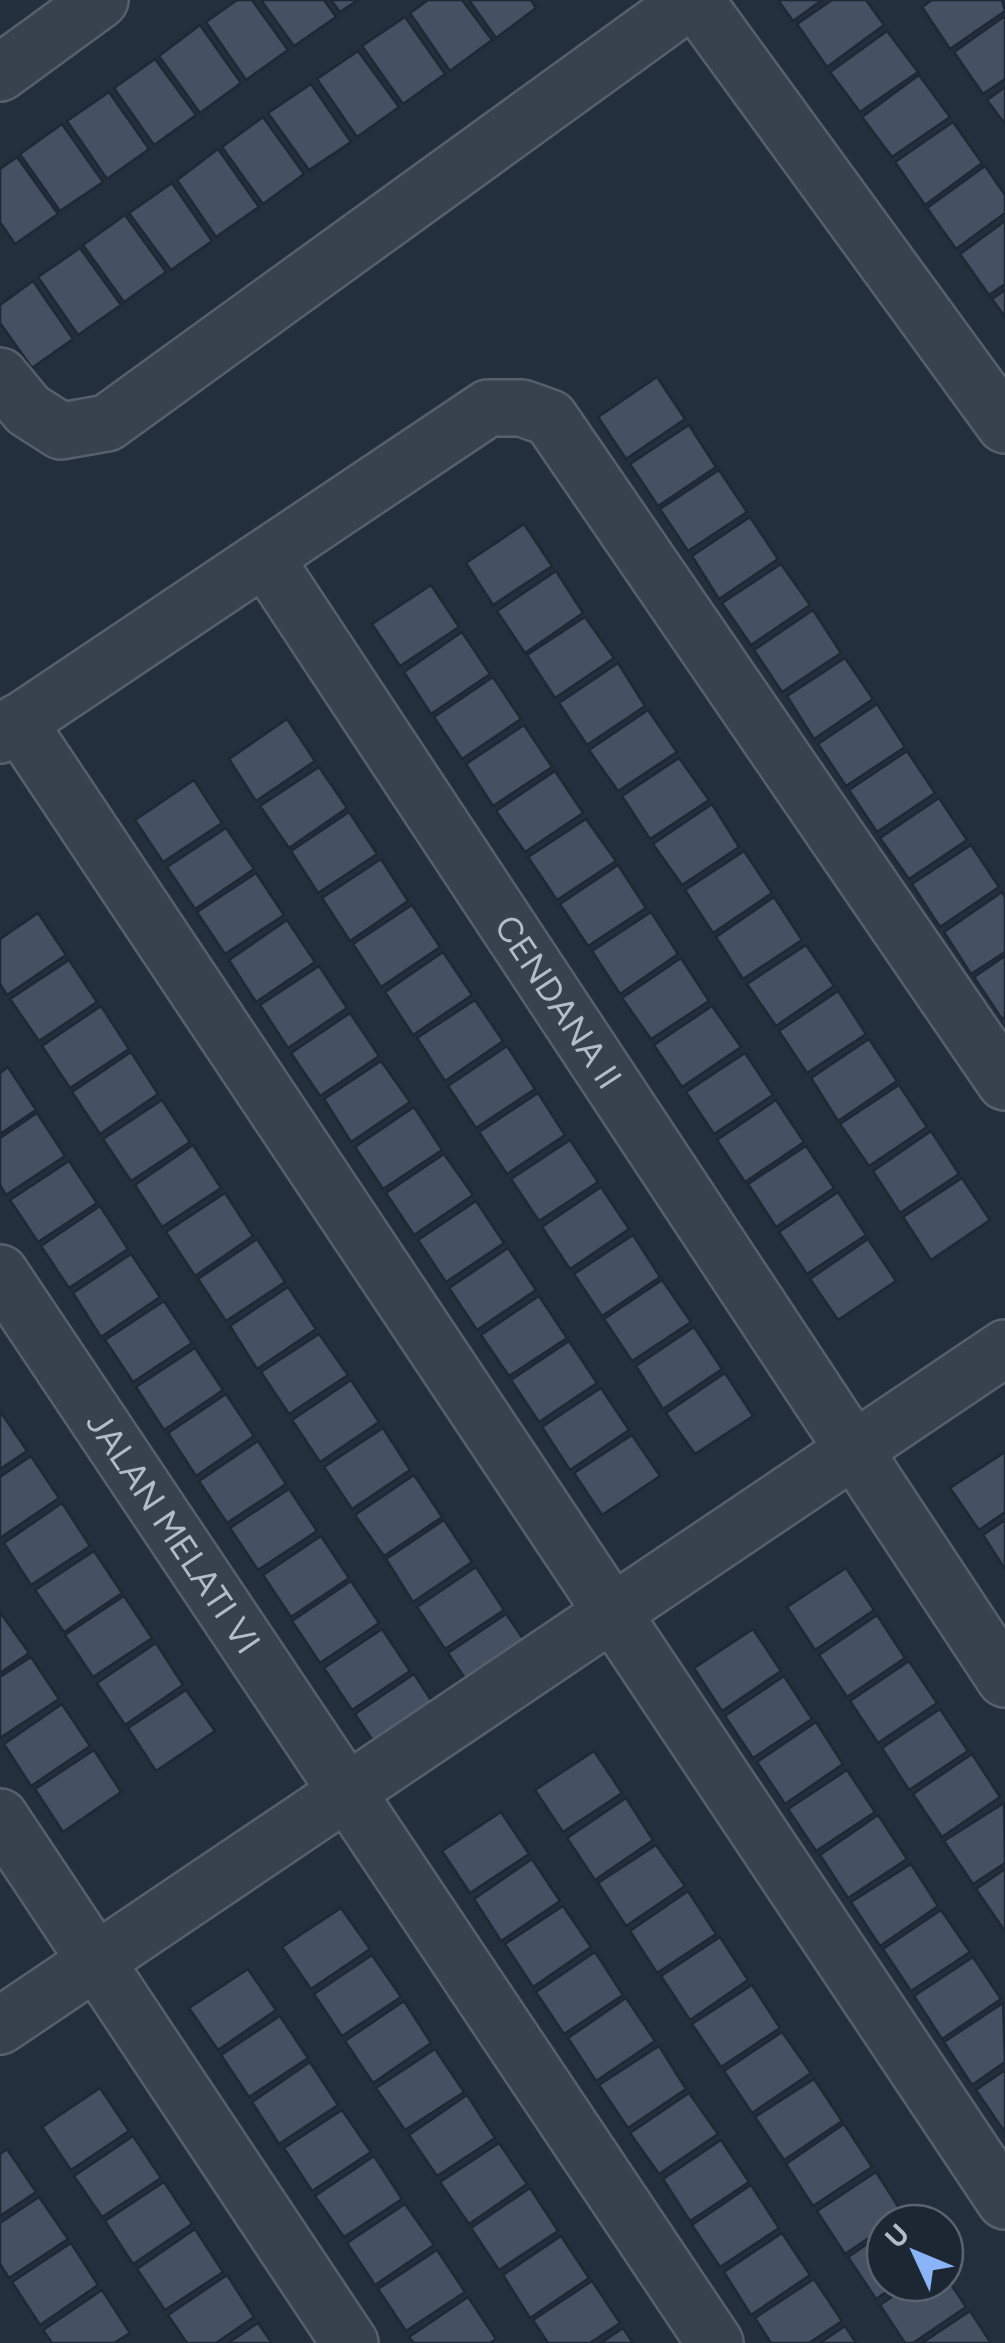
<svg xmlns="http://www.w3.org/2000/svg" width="1005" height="2343" font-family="Figtree,sans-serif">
  <rect width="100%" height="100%" fill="#242f3e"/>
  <g fill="#455162" stroke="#1f2835" stroke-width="2.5">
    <path d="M237,0h15l36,50 -42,30 -40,-58z"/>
    <path d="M261,0h63l12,17 -42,29z"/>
    <path d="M331,0h27l-18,12z"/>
    <path d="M428,0h34l30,40 -42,31 -40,-58z"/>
    <path d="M469,0h62l5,8 -40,30z"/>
    <path d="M778,0h44l-29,21z"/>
    <path d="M832,0h34l18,25 -57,42 -30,-43z"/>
    <path d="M932,0h70l3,11 -55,38 -28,-42z"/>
    <path d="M1005,16v63l-22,15 -29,-42z"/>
    <path d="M405,17l40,57 -42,30 -41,-58z"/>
    <path d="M200,25l41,58 -41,30 -41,-57z"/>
    <path d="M887,31l31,41 -58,40 -30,-40z"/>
    <path d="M358,51l41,56 -42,30 -40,-58z"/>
    <path d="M155,59l41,56 -42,30 -40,-57z"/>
    <path d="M919,75l31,42 -58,40 -30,-40z"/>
    <path d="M311,84l40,58 -42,28 -41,-57z"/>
    <path d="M1005,87v37l-18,-24z"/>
    <path d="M109,92l40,57 -42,30 -40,-58z"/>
    <path d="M263,117l41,57 -41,30 -41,-57z"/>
    <path d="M953,122l29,41 -57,42 -30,-43z"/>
    <path d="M62,124l41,58 -43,29 -40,-57z"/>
    <path d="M218,149l41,58 -43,30 -39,-57z"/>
    <path d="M17,157l41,57 -43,30 -15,-22v-53z"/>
    <path d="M985,166l20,29v18l-49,36 -29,-41z"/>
    <path d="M172,183l40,58 -41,29 -42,-57z"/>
    <path d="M125,215l41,57 -42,30 -41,-57z"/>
    <path d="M1005,221v63l-16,11 -29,-41z"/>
    <path d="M80,248l41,57 -43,30 -40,-58z"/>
    <path d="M33,281l40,58 -41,29 -32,-45v-18z"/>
    <path d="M1005,290v27l-13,-18z"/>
    <path d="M657,377l28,42 -59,40 -28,-42z"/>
    <path d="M689,425l27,42 -58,39 -28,-42z"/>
    <path d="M719,470l28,42 -59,39 -28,-42z"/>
    <path d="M750,517l28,42 -59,40 -27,-43z"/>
    <path d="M524,524l28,42 -59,39 -27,-42z"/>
    <path d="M781,564l29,41 -59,40 -29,-42z"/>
    <path d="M556,571l27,42 -58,40 -28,-42z"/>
    <path d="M431,585l28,42 -59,39 -28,-42z"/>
    <path d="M813,610l28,43 -59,39 -28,-42z"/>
    <path d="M585,617l29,41 -59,40 -28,-43z"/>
    <path d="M462,632l28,42 -59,40 -27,-42z"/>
    <path d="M845,658l28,41 -59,40 -27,-43z"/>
    <path d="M618,663l27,43 -58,39 -28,-42z"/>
    <path d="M493,677l28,42 -59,40 -28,-42z"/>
    <path d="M877,704l28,43 -59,39 -28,-42z"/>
    <path d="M648,710l29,42 -59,39 -29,-41z"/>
    <path d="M287,719l28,42 -59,40 -27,-42z"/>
    <path d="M524,725l28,42 -59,39 -27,-42z"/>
    <path d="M907,751l28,42 -58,39 -28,-42z"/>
    <path d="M679,758l30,42 -59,39 -28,-43z"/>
    <path d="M319,767l28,41 -58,40 -29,-42z"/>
    <path d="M555,771l28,42 -58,39 -29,-41z"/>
    <path d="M194,780l28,43 -59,39 -28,-42z"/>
    <path d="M939,798l28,42 -58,39 -29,-41z"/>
    <path d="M712,804l27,43 -57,38 -29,-41z"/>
    <path d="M349,812l28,42 -59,39 -27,-42z"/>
    <path d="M586,819l30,42 -59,39 -29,-43z"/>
    <path d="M226,828l28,41 -59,40 -28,-42z"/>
    <path d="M971,845l28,42 -59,40 -28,-43z"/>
    <path d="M744,851l28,42 -59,40 -28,-43z"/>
    <path d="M381,859l27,42 -58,40 -28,-43z"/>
    <path d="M618,865l28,43 -58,38 -28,-42z"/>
    <path d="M256,873l28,42 -59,39 -28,-42z"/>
    <path d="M1002,892l3,5v55l-34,22 -27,-42z"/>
    <path d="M774,897l28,43 -59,39 -27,-42z"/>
    <path d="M412,905l28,42 -59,40 -28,-43z"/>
    <path d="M651,912l27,42 -58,40 -28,-43z"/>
    <path d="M38,913l28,42 -59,40 -7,-11v-45z"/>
    <path d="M287,920l28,42 -59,40 -27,-42z"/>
    <path d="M806,945l28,41 -58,40 -29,-42z"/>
    <path d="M443,952l29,43 -59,40 -28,-43z"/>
    <path d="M1005,956v61l-3,2 -28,-42z"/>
    <path d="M681,958l28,43 -58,38 -29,-41z"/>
    <path d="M69,960l28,42 -58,39 -29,-42z"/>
    <path d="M319,966l28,42 -59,40 -28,-43z"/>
    <path d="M838,991l28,43 -59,39 -28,-42z"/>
    <path d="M475,1000l28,41 -58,40 -28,-43z"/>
    <path d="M101,1006l28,43 -59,39 -28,-42z"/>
    <path d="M712,1006l29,41 -59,40 -28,-42z"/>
    <path d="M350,1013l29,43 -59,40 -29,-43z"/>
    <path d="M869,1039l28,42 -59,40 -27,-43z"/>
    <path d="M507,1046l28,43 -59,39 -28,-42z"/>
    <path d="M131,1052l27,42 -58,40 -28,-42z"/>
    <path d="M745,1053l28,42 -59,39 -28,-42z"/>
    <path d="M381,1061l29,41 -59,40 -27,-43z"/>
    <path d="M8,1067l28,43 -36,24v-61z"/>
    <path d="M899,1085l28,42 -58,39 -29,-42z"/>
    <path d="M538,1093l27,42 -58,39 -28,-42z"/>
    <path d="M162,1100l28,42 -59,39 -28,-42z"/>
    <path d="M776,1100l28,42 -59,40 -28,-42z"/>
    <path d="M414,1107l28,43 -59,39 -28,-42z"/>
    <path d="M37,1113l28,43 -59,39 -6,-10v-47z"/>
    <path d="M931,1131l28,43 -59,39 -27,-42z"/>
    <path d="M570,1140l28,42 -59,39 -28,-42z"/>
    <path d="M193,1145l28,43 -59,39 -27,-42z"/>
    <path d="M806,1146l28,42 -58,39 -28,-43z"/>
    <path d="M444,1154l29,41 -59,40 -28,-42z"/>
    <path d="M69,1161l28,42 -59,39 -28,-42z"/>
    <path d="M962,1178l28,42 -59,40 -28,-43z"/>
    <path d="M601,1187l28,42 -59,40 -28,-42z"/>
    <path d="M838,1192l28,43 -59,39 -28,-42z"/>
    <path d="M225,1193l28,43 -58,40 -29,-44z"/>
    <path d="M476,1201l28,42 -58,39 -28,-42z"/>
    <path d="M100,1206l28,43 -59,39 -28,-42z"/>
    <path d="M633,1235l27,42 -58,39 -28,-42z"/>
    <path d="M257,1239l28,43 -59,39 -28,-42z"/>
    <path d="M868,1239l28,42 -58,39 -28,-41z"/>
    <path d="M508,1248l28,42 -59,40 -28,-42z"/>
    <path d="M131,1254l29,43 -59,40 -28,-44z"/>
    <path d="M662,1280l29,42 -59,39 -28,-42z"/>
    <path d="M288,1287l28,42 -59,40 -27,-43z"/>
    <path d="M539,1296l28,42 -58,38 -28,-41z"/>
    <path d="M164,1301l28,42 -59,39 -28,-42z"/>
    <path d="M694,1327l28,42 -59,40 -27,-43z"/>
    <path d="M319,1334l29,41 -59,39 -28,-42z"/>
    <path d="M569,1341l28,42 -58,39 -28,-42z"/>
    <path d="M195,1348l28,42 -59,40 -28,-43z"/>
    <path d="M725,1373l28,43 -58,38 -29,-41z"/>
    <path d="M351,1380l28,42 -59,40 -28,-42z"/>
    <path d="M601,1388l28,42 -59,40 -28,-43z"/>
    <path d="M226,1394l28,42 -58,40 -28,-43z"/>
    <path d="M0,1411l27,40 -27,18z"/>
    <path d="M383,1428l27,42 -58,39 -28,-42z"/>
    <path d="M632,1435l28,41 -58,39 -28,-42z"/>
    <path d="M258,1441l28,43 -59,39 -28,-42z"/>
    <path d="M1005,1452v60l-26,18 -29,-42z"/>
    <path d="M31,1456l28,42 -59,40v-61z"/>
    <path d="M414,1475l28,42 -58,39 -29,-41z"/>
    <path d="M289,1489l28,42 -59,39 -28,-42z"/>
    <path d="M62,1503l28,43 -59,39 -27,-42z"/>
    <path d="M444,1520l28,42 -59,40 -27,-43z"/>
    <path d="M1005,1520v49l-22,-34z"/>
    <path d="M321,1536l28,42 -58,39 -28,-42z"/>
    <path d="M94,1551l28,42 -58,39 -29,-42z"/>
    <path d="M476,1567l28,43 -59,39 -28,-42z"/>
    <path d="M846,1568l28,42 -59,40 -28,-43z"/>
    <path d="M351,1581l28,42 -59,40 -28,-42z"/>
    <path d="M124,1596l28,42 -59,39 -28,-42z"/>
    <path d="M0,1612l29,41 -29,20z"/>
    <path d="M506,1614l29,42 -59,39 -28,-42z"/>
    <path d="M877,1615l28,43 -58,39 -28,-42z"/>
    <path d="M382,1629l28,42 -58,39 -28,-42z"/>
    <path d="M753,1629l28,42 -59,40 -28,-43z"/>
    <path d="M156,1643l27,42 -58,40 -28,-42z"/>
    <path d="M31,1657l28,42 -59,39v-61z"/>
    <path d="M909,1661l28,42 -59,40 -28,-42z"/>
    <path d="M414,1674l28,43 -59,39 -28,-42z"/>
    <path d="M784,1676l28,43 -59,39 -28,-42z"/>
    <path d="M186,1690l29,41 -59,40 -28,-43z"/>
    <path d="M62,1704l28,42 -59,40 -27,-42z"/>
    <path d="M940,1709l28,42 -59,39 -27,-42z"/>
    <path d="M816,1722l27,42 -58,40 -28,-42z"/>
    <path d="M94,1750l27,42 -58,40 -28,-43z"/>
    <path d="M594,1751l28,42 -59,39 -28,-42z"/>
    <path d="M972,1754l28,43 -58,40 -29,-43z"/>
    <path d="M847,1770l28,42 -59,39 -28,-42z"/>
    <path d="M626,1798l27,42 -58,40 -28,-42z"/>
    <path d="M1004,1803l1,60 -32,21 -29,-43z"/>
    <path d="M501,1812l28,42 -59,39 -28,-42z"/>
    <path d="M878,1815l29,44 -59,39 -28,-43z"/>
    <path d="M656,1845l29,41 -59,40 -28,-43z"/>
    <path d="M532,1859l28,42 -59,40 -27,-42z"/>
    <path d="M911,1864l27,42 -58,40 -29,-44z"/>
    <path d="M1005,1869v61h-1l-28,-41z"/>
    <path d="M688,1891l28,43 -59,39 -27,-42z"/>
    <path d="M563,1906l28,41 -58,40 -28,-43z"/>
    <path d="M341,1908l29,41 -59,40 -29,-42z"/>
    <path d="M941,1910l29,42 -59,39 -28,-42z"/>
    <path d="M720,1937l28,43 -58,40 -29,-44z"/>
    <path d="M595,1952l28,43 -59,39 -28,-42z"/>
    <path d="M372,1955l29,42 -59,39 -28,-42z"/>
    <path d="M973,1957l28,42 -59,40 -28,-43z"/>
    <path d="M248,1969l28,41 -58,40 -29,-42z"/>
    <path d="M752,1985l28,43 -59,39 -29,-43z"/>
    <path d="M626,1998l29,43 -59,40 -28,-43z"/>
    <path d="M404,2001l27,42 -58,40 -28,-42z"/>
    <path d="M1003,2003l2,59 -33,23 -28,-43z"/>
    <path d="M280,2016l28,42 -59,39 -28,-42z"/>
    <path d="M782,2032l29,41 -59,40 -28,-42z"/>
    <path d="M659,2046l27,43 -58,39 -29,-43z"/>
    <path d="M435,2049l29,43 -59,38 -29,-42z"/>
    <path d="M310,2062l28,43 -59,39 -27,-42z"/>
    <path d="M1005,2070v61h-1l-28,-41z"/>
    <path d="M814,2079l28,42 -58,39 -29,-43z"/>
    <path d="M100,2088l29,43 -58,39 -29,-43z"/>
    <path d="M689,2093l29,41 -59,40 -29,-41z"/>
    <path d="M467,2095l28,43 -58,38 -28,-41z"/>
    <path d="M342,2110l29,42 -59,39 -28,-43z"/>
    <path d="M844,2124l28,43 -59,39 -27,-42z"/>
    <path d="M133,2136l28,42 -59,39 -28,-41z"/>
    <path d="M721,2140l28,42 -59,39 -27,-42z"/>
    <path d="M499,2143l28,41 -58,40 -29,-42z"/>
    <path d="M7,2149l29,43 -36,24v-62z"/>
    <path d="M374,2156l28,43 -58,38 -29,-41z"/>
    <path d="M876,2172l27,42 -18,9v4l-40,27 -28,-43z"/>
    <path d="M164,2182l28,42 -59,40 -28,-43z"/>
    <path d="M751,2185l28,43 -59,39 -28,-42z"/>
    <path d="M530,2188l28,43 -59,39 -28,-42z"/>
    <path d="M39,2197l29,42 -59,39 -9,-14v-41z"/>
    <path d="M405,2204l29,41 -59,40 -28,-42z"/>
    <path d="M195,2229l28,43 -58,38 -28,-41z"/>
    <path d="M885,2232v51h15l-24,16 -28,-42z"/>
    <path d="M782,2233l28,42 -59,40 -27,-43z"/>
    <path d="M561,2236l28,42 -59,40 -27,-43z"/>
    <path d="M71,2243l27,42 -58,40 -28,-43z"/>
    <path d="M437,2250l28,42 -59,39 -28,-42z"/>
    <path d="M227,2275l27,42 -38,26h-29l-19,-28z"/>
    <path d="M945,2275l21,32 -53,36h-8l-25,-38 32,-22h33z"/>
    <path d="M814,2279l28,42 -33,22h-38l-16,-25z"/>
    <path d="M592,2281l28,42 -30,20h-42l-15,-23z"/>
    <path d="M102,2290l28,43 -16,10h-62l-9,-13z"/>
    <path d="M468,2297l28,42 -6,4h-76l-5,-6z"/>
    <path d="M970,2311l21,32h-69z"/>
    <path d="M258,2323l14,20h-44z"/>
    <path d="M845,2326l11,17h-36z"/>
    <path d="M623,2328l10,15h-32z"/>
  </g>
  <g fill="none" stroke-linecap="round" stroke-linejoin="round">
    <defs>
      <g id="street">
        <path d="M695,0l310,425"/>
        <path d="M0,73l100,-73"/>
        <path d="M0,376l28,34 33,21 46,-8 584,-423"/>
        <path id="s1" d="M265,558l740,1121"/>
        <path d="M18,722l987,1479"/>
        <path d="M0,735l488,-327h34l28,10 455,664"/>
        <path id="s2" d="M0,1273l715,1070"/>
        <path d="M0,1817l350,526"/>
        <path d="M0,2026l1005,-678"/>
      </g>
    </defs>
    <use href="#street" stroke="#565f6c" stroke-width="60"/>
    <use href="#street" stroke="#38414e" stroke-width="55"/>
  </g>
  <g text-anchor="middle" stroke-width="9" stroke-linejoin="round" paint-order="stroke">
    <g font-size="35" fill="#b4bcc9" stroke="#1d2633">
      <text dy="12" stroke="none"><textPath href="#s1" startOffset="532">CENDANA II</textPath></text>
      <text dy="12" stroke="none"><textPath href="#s2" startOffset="312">JALAN MELATI VI</textPath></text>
    </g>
  </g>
  <g transform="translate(915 2253) rotate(314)"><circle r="48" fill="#1d2633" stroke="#59626f" stroke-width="2.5"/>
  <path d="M0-8L18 38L0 25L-18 38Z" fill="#8ab4f8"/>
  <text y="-15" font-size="28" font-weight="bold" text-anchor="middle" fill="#b4bcc9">U</text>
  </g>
</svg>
